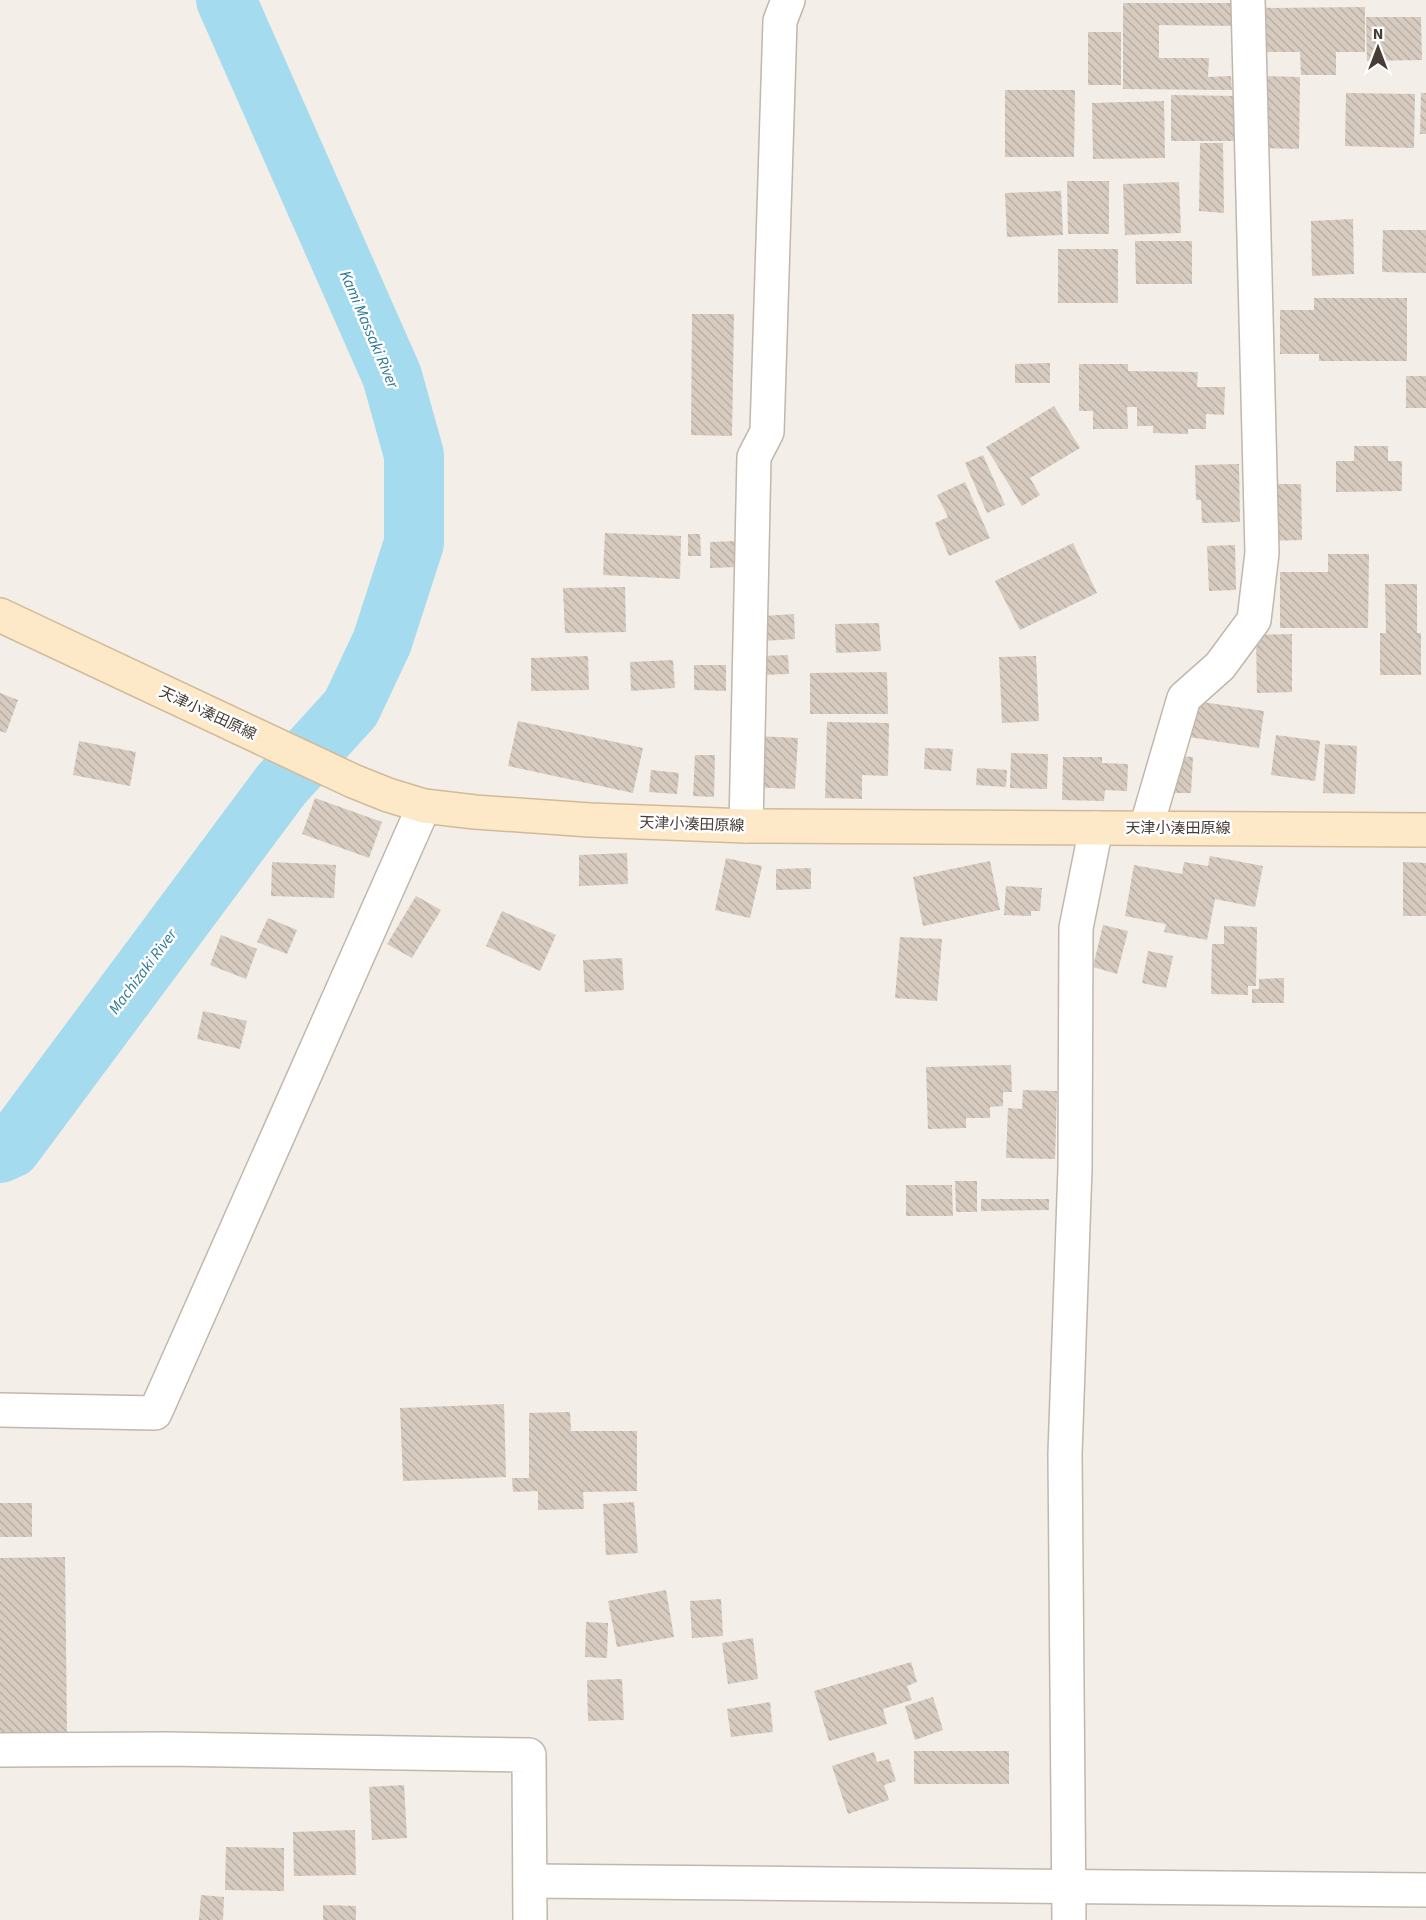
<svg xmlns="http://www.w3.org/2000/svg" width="1426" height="1920" font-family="'Source Sans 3','Noto Sans JP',sans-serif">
  <defs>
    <pattern id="building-back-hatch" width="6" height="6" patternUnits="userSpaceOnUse" patternTransform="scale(1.5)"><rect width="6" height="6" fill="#d7cbc0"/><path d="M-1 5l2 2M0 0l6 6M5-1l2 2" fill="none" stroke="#baafa6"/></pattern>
  </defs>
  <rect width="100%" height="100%" fill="#f3eee7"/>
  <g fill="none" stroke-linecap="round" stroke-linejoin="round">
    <path stroke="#a5dbee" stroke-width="60" d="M0,1153l11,-5 270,-363 70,-77 31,-66 32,-99v-88l-22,-79 -166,-376"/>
  </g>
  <g fill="url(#building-back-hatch)">
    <path d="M1123,3h110v23l-74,-1v33h50l-1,19 23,-1 1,14 -109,-1z"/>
    <path d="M1365,7v45h-29v23h-35l-1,-23h-42v-44z"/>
    <path d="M1366,17h55l1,43 -55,1z"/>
    <rect x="1088" y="32" width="33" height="53"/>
    <path d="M1258,76l42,1 -1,72 -42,-1z"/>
    <path d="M1005,90h70l-1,67h-69z"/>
    <path d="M1346,93l69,1 -1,54 -69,-2z"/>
    <path d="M1421,93h5v41h-6z"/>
    <path d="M1171,95l65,1 -1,45h-64z"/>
    <path d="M1164,101l1,57 -72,1 -1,-56z"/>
    <path d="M1200,143h23l1,70 -25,-2z"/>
    <path d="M1067,181h42v53h-41z"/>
    <path d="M1179,182l2,51 -56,2 -2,-51z"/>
    <path d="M1061,191l2,44 -56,2 -2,-44z"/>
    <path d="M1353,219l1,55 -42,2 -1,-55z"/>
    <path d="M1383,230h43v43l-44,-1z"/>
    <path d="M1135,241h57v43h-56z"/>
    <rect x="1058" y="249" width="60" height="54"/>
    <path d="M1314,298h93v63h-88v-7h-39v-44h34z"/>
    <path d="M692,314h42l-2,122 -41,-1z"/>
    <path d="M1050,363v20h-35v-19z"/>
    <path d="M1079,364h49v7l70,1 -1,15h28l-1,28 -18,-1v15h-18v5l-35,-1v-7h-16v-19h-10l1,22h-35v-18h-14z"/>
    <rect x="1406" y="376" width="20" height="32"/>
    <path d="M1054,406l26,42 -50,30 10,17 -18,11 -36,-59z"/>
    <path d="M1354,446h34v15h14v30l-66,1v-31h18z"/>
    <path d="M983,455l22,50 -18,8 -22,-50z"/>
    <path d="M1239,464l1,58 -38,1 -1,-23h-5l-1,-35z"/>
    <path d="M965,482l25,56 -41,18 -14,-33 13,-6 -11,-22z"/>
    <path d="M1268,484h33l1,56 -33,1z"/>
    <path d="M605,533l76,3 -1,43 -77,-4z"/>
    <path d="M688,534h12l1,22h-13z"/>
    <path d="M737,541v26l-27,1v-26z"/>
    <path d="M1073,543l24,50 -77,37 -25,-49z"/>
    <path d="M1235,545l1,45 -27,1 -2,-45z"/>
    <path d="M1328,554h41l-1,74h-88v-56h48z"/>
    <path d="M1385,584h32v49h4v42h-41v-42h6z"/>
    <path d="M625,587l1,45 -61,1 -2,-45z"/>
    <path d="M794,614l1,25 -31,2 -1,-25z"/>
    <path d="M879,623l2,28 -45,2 -1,-29z"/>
    <path d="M1292,634v58l-35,1 -1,-58z"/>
    <path d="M788,655l1,19 -27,1 -1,-19z"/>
    <path d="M588,656l1,34 -58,1v-33z"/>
    <path d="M1036,656l3,65 -37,2 -3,-66z"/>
    <path d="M673,660l2,28 -44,3 -1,-29z"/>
    <path d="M694,665h32v26l-32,-1z"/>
    <path d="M887,672l1,42h-78v-41z"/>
    <path d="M0,693l18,7 -12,33 -6,-2z"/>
    <path d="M1195,701l69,10 -5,37 -70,-11z"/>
    <path d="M518,721l125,27 -10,45 -125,-27z"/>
    <path d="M827,722l62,1 -1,53 -26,-1v24l-37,-1z"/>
    <path d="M1276,735l44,6 -5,40 -44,-6z"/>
    <path d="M757,736l41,2 -3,51 -41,-2z"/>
    <path d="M79,741l57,11 -6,34 -57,-11z"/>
    <path d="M1325,744l32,2 -2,48 -32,-1z"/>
    <path d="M925,748l28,1 -2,22 -27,-2z"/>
    <path d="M1011,753l37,1 -1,35 -37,-1z"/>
    <path d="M695,755h20l-1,42 -21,-1z"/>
    <path d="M1169,756l24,1 -2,36h-24z"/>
    <path d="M1063,757h39v6l26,1 -1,27 -22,-1 -1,11 -42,-1z"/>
    <path d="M977,768l30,2 -1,17 -30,-2z"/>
    <path d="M651,770l28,3 -2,21 -28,-2z"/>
    <path d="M315,798l67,24 -13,36 -67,-24z"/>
    <path d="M627,853l1,31 -49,2v-31z"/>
    <path d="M1210,856l53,10 -8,41 -40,-8 -8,41 -43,-8 2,-8 -41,-8 9,-51 48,9 2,-12 24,4z"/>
    <path d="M726,858l36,8 -12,52 -35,-8z"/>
    <path d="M990,861l10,49 -77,16 -10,-49z"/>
    <path d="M272,862l64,3 -2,33 -63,-2z"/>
    <path d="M1403,862l23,1v53h-23z"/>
    <path d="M811,868v21l-35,1v-21z"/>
    <path d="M1006,886l36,2 -2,23h-9v5l-27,-1z"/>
    <path d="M416,896l25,14 -29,48 -25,-14z"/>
    <path d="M502,911l54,24 -16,36 -54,-25z"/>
    <path d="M268,918l29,12 -10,24 -30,-12z"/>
    <path d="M1103,925l25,6 -11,43 -24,-7z"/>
    <path d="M1224,926l33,1 -1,59h-8v9l-37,-1 1,-50h12z"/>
    <path d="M221,935l36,14 -11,30 -36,-14z"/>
    <path d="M900,937l42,2 -5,62 -42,-3z"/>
    <path d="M1148,951l25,5 -7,32 -24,-5z"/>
    <path d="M622,958l2,32 -39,2 -2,-32z"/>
    <path d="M1284,978v25h-32v-14h7v-10z"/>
    <path d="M203,1011l44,10 -7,28 -43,-10z"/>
    <path d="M1011,1065l1,27h-9v14l-13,1v11h-24v10l-38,1 -2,-62z"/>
    <path d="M1023,1090l34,1 -2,68 -49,-1 2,-50 14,1z"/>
    <path d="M955,1181h22v31h-21z"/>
    <path d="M906,1185h46l1,31h-47z"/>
    <path d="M981,1199h68v11l-68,1z"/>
    <path d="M504,1404l2,73 -103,4 -3,-73z"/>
    <path d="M570,1412l1,19h66v60l-54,1 1,17 -46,1v-19l-25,1 -1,-14h17v-65z"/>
    <path d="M634,1502l4,51 -32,2 -3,-51z"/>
    <rect x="0" y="1503" width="32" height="34"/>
    <path d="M65,1557l2,177 -67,1v-177z"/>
    <path d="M666,1590l8,47 -57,10 -9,-46z"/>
    <path d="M721,1599l2,37 -31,2 -2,-37z"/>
    <path d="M586,1622l22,1 -1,35 -22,-1z"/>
    <path d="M753,1638l5,41 -30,5 -6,-41z"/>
    <path d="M911,1662l6,20 -10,4 5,14 -29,9 4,15 -58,17 -15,-50z"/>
    <path d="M622,1679l2,41 -36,1 -1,-41z"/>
    <path d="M933,1697l10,33 -28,10 -10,-34z"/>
    <path d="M770,1702l3,30 -42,5 -4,-28z"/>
    <rect x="914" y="1751" width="95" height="33"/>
    <path d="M874,1752l3,10 12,-3 7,22 -12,4 5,15 -41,14 -16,-48z"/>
    <path d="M404,1785l3,53 -35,2 -3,-53z"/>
    <path d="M355,1830l1,45 -62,1 -1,-44z"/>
    <path d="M226,1847l58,1v43l-59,-1z"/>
    <path d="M201,1895l23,2 -1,23h-24z"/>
    <path d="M323,1905l33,1v14h-33z"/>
  </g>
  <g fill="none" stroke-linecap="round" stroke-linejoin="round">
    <defs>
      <g id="minor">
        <path d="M746,826l8,-369 13,-25 13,-411 8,-21"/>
        <path d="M1146,828l38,-130 36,-32 34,-46 8,-67 -14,-553"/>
        <path d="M0,1410l155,3 269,-607"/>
        <path d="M0,1750l167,-1 362,6 1,165"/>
        <path d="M531,1881l895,9"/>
        <path d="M1069,1920l-4,-466 10,-286 1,-240 20,-100"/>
      </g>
      <path id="secondary" d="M0,615l353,166 35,14 36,11 51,6 115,8 156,6 680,4"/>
    </defs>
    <use href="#minor" stroke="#c1b7ad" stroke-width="36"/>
    <use href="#secondary" stroke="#d2ba98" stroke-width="36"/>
    <use href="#minor" stroke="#fff" stroke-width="33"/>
    <use href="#secondary" stroke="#fde8c7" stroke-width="33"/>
  </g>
  <g text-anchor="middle" stroke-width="5" stroke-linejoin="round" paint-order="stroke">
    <g font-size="15" fill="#463d36" stroke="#fff">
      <text transform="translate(208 713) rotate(25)" y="5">天津小湊田原線</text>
      <text transform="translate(692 824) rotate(2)" y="5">天津小湊田原線</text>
      <text x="1178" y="833">天津小湊田原線</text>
    </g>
    <g font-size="16" font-style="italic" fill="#2d7a97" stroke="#fff">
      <text transform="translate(370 329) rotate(67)" y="6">Kami Massaki River</text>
      <text transform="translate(142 971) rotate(-53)" y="6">Machizaki River</text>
    </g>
  </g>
  <g transform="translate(1378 48)" stroke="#ffffff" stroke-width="4.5" paint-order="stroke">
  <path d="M0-4.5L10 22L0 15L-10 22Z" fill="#463d36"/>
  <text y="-9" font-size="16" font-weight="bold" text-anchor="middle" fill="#463d36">N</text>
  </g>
</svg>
